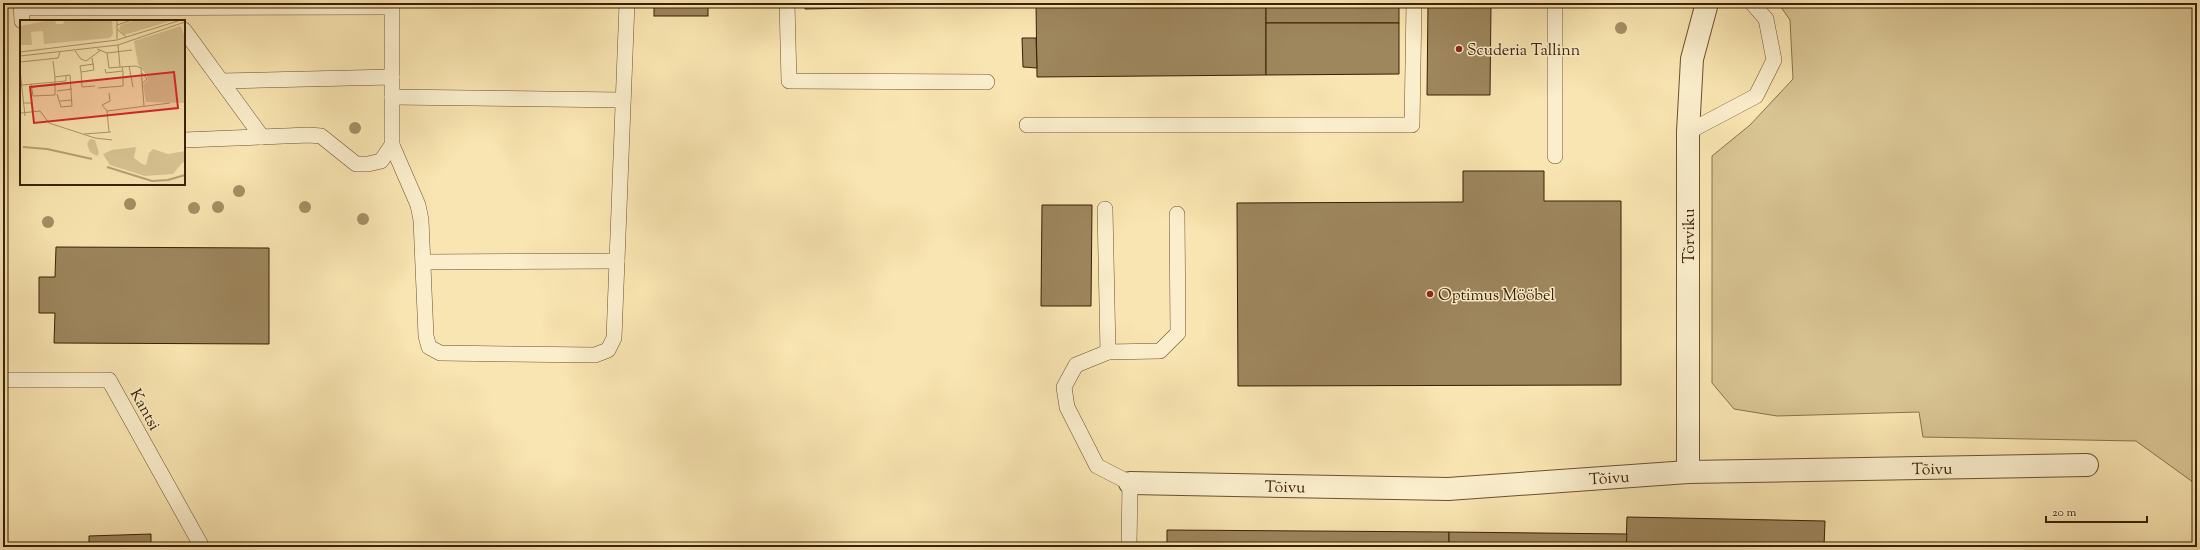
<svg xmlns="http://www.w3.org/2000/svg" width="2200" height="550" font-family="'Sorts Mill Goudy',serif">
  <rect width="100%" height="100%" fill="#f9e5b1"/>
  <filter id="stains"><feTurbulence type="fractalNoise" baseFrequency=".005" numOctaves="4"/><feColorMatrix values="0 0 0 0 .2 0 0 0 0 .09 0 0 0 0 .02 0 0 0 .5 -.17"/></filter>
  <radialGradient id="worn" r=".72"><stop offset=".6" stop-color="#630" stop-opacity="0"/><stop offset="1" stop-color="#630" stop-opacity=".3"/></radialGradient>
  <path fill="#d9c493" stroke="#8a724b" d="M1778,3h419v482l-61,-44 -213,-4 -4,-25 -142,4 -43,-7 -22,-26v-227l38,-31 43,-46 -3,-59z"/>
  <g fill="#9e865d" stroke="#3b2003">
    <rect x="654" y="3" width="54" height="13"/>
    <path d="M805,3h179v3l-179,3z"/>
    <path d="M1036,3h230v72l-229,2z"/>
    <rect x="1266" y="3" width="133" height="20"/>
    <path d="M1428,3h63l-1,92h-63z"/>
    <path d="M1266,23h133v51l-133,1z"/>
    <path d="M1022,38h14l1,30 -14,-1z"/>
    <path d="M1463,171h81v30h77v184l-383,1 -1,-183 226,-1z"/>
    <path d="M1042,205h50l-1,101h-50z"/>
    <path d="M56,247l213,1v96l-215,-1 1,-30h-16v-36h16z"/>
    <path d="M1627,517l198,4 -1,26h-198z"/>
    <path d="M1167,530l282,2v15h-282z"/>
    <path d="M1449,532l178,2 -1,13h-177z"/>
    <path d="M151,534v13h-62v-11z"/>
  </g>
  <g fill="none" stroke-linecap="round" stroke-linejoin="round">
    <defs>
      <g id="lane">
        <path d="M21,3l1,18"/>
        <path d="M787,3l2,78 198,1"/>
        <path d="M22,8l370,-1"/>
        <path d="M184,30l78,107"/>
        <path d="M221,81l171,-4"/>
        <path d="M392,97l231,3"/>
        <path d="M1027,125h385l2,-122"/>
        <path d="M1688,132l68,-36 18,-36 -8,-41 -14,-16"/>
        <path d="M184,140l125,-5 12,1 35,28h12l13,-3 11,-16v-142"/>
        <path d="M392,145l26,60 3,15 5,116 3,11 11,6 155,2 13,-5 6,-12 13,-335"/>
        <path d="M1555,156v-153"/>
        <path d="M1105,209l3,143"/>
        <path d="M424,262l193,-1"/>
        <path d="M3,380h106l93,167"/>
        <path d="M1129,547l1,-64 -33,-17 -30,-59 -3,-20 12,-22 32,-13 52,-1 18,-18 -1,-119"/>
      </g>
      <g id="street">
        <path d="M1688,472v-340l4,-73 15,-56"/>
        <path d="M1130,483l318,6 240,-17 399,-7"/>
      </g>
    </defs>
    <use href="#lane" stroke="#6a512e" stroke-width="16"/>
    <use href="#street" stroke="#6a512e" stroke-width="24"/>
    <use href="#lane" stroke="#fbeecc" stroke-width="15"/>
    <use href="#street" stroke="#fbeecc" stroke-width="22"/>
  </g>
  <g fill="#a68f65">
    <circle cx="1621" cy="28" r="6"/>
    <circle cx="355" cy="128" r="6"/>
    <circle cx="239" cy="191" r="6"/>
    <circle cx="130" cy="204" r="6"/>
    <circle cx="218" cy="207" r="6"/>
    <circle cx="305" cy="207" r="6"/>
    <circle cx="194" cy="208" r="6"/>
    <circle cx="363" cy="219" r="6"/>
    <circle cx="48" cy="222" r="6"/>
  </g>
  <g fill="#8f2418" stroke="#fbeecc" stroke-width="1.5">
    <circle cx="1459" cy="49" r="4"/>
    <circle cx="1430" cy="294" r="4"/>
  </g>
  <g text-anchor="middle" stroke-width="3" stroke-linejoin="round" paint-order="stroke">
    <g font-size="16" fill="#3b2003" stroke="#fbeecc" text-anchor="start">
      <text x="1467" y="55">Scuderia Tallinn</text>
      <text x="1438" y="300">Optimus Mööbel</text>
    </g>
    <g font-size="16" fill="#3b2003" stroke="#fbeecc">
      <text transform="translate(1688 236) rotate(-90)" y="6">Tõrviku</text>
      <text transform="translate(146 409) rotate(61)" y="6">Kantsi</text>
      <text transform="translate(1932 468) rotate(-1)" y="6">Tõivu</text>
      <text transform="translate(1609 477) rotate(-4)" y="6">Tõivu</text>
      <text transform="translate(1285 486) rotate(1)" y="6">Tõivu</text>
    </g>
  </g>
  <g transform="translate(20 20)">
    <rect width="165" height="165" fill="#f9e5b1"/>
    <path d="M31,0h4l1,4h7l2,-4h47l1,14 -3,4 -66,6 -1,-13 -12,1 1,13h-12v-19zM117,0h37l-50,15 -5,-6 2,-4zM161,6l4,12v65l-39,-1 -3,-17 5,-5 -1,-4 -9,-12 -4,-23zM70,119l5,1 4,13 -2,3 -7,-4 -3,-8zM116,127l-2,11 8,6 4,1 3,-12 4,-4 15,5 17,-3v13l-2,-2 -10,12 -28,2 -35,-11 -7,-11 9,-4z" fill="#d9c493"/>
    <path fill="none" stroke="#b8a276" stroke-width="2" d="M3,127l24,2 45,10M87,147l45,14 16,-1 17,-5"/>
    <path fill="none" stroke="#ad966b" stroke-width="1" d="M97,0v19M97,5l15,-5M97,9l9,8M98,25l2,22 16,-1 5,2 3,38M77,29l10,4 25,-3M55,31l6,8 5,2 15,-11M0,32l97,-12 64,-20M87,33l2,15 11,-1M0,36l98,-11 67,-23M72,38l2,12 -13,2 1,15 13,-1M33,41l2,16M0,42l38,-4 2,-6M109,46l4,21M85,49l1,4 17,-2 -1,-4M0,50l5,46M61,52l-1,-6 14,-2M11,64l2,12 22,-1v-18l15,-2 2,31 -11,1 -4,-13M122,64l5,-5 -5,-6M2,65l44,-4v-6M12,67l24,-2M78,68l25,-2v-15M37,71l15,-2M40,81l12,-1M4,83h8l1,9M87,91l63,-8M87,91l-5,-6 8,-4 -1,-8M87,91l2,21M1,93l19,-2 9,12 46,15 17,2M64,114l27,-2"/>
    <path fill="#d62828" fill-opacity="0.15" stroke="#d62828" stroke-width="2" d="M154,52l4,36 -144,15 -4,-36z"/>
    <rect width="165" height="165" fill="none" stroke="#3b2003" stroke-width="2"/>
  </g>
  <rect width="2200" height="550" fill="none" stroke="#f9e5b1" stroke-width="16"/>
  <rect x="4" y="4" width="2192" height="542" fill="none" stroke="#3b2003" stroke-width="2"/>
  <rect x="8" y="8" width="2184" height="534" fill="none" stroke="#3b2003"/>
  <path d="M2046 516v6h101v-6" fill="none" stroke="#3b2003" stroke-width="2"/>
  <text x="2052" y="516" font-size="12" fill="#3b2003" stroke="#fbeecc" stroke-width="3" paint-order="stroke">20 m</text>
  <rect width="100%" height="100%" filter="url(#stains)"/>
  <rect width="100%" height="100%" fill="url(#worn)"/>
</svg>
